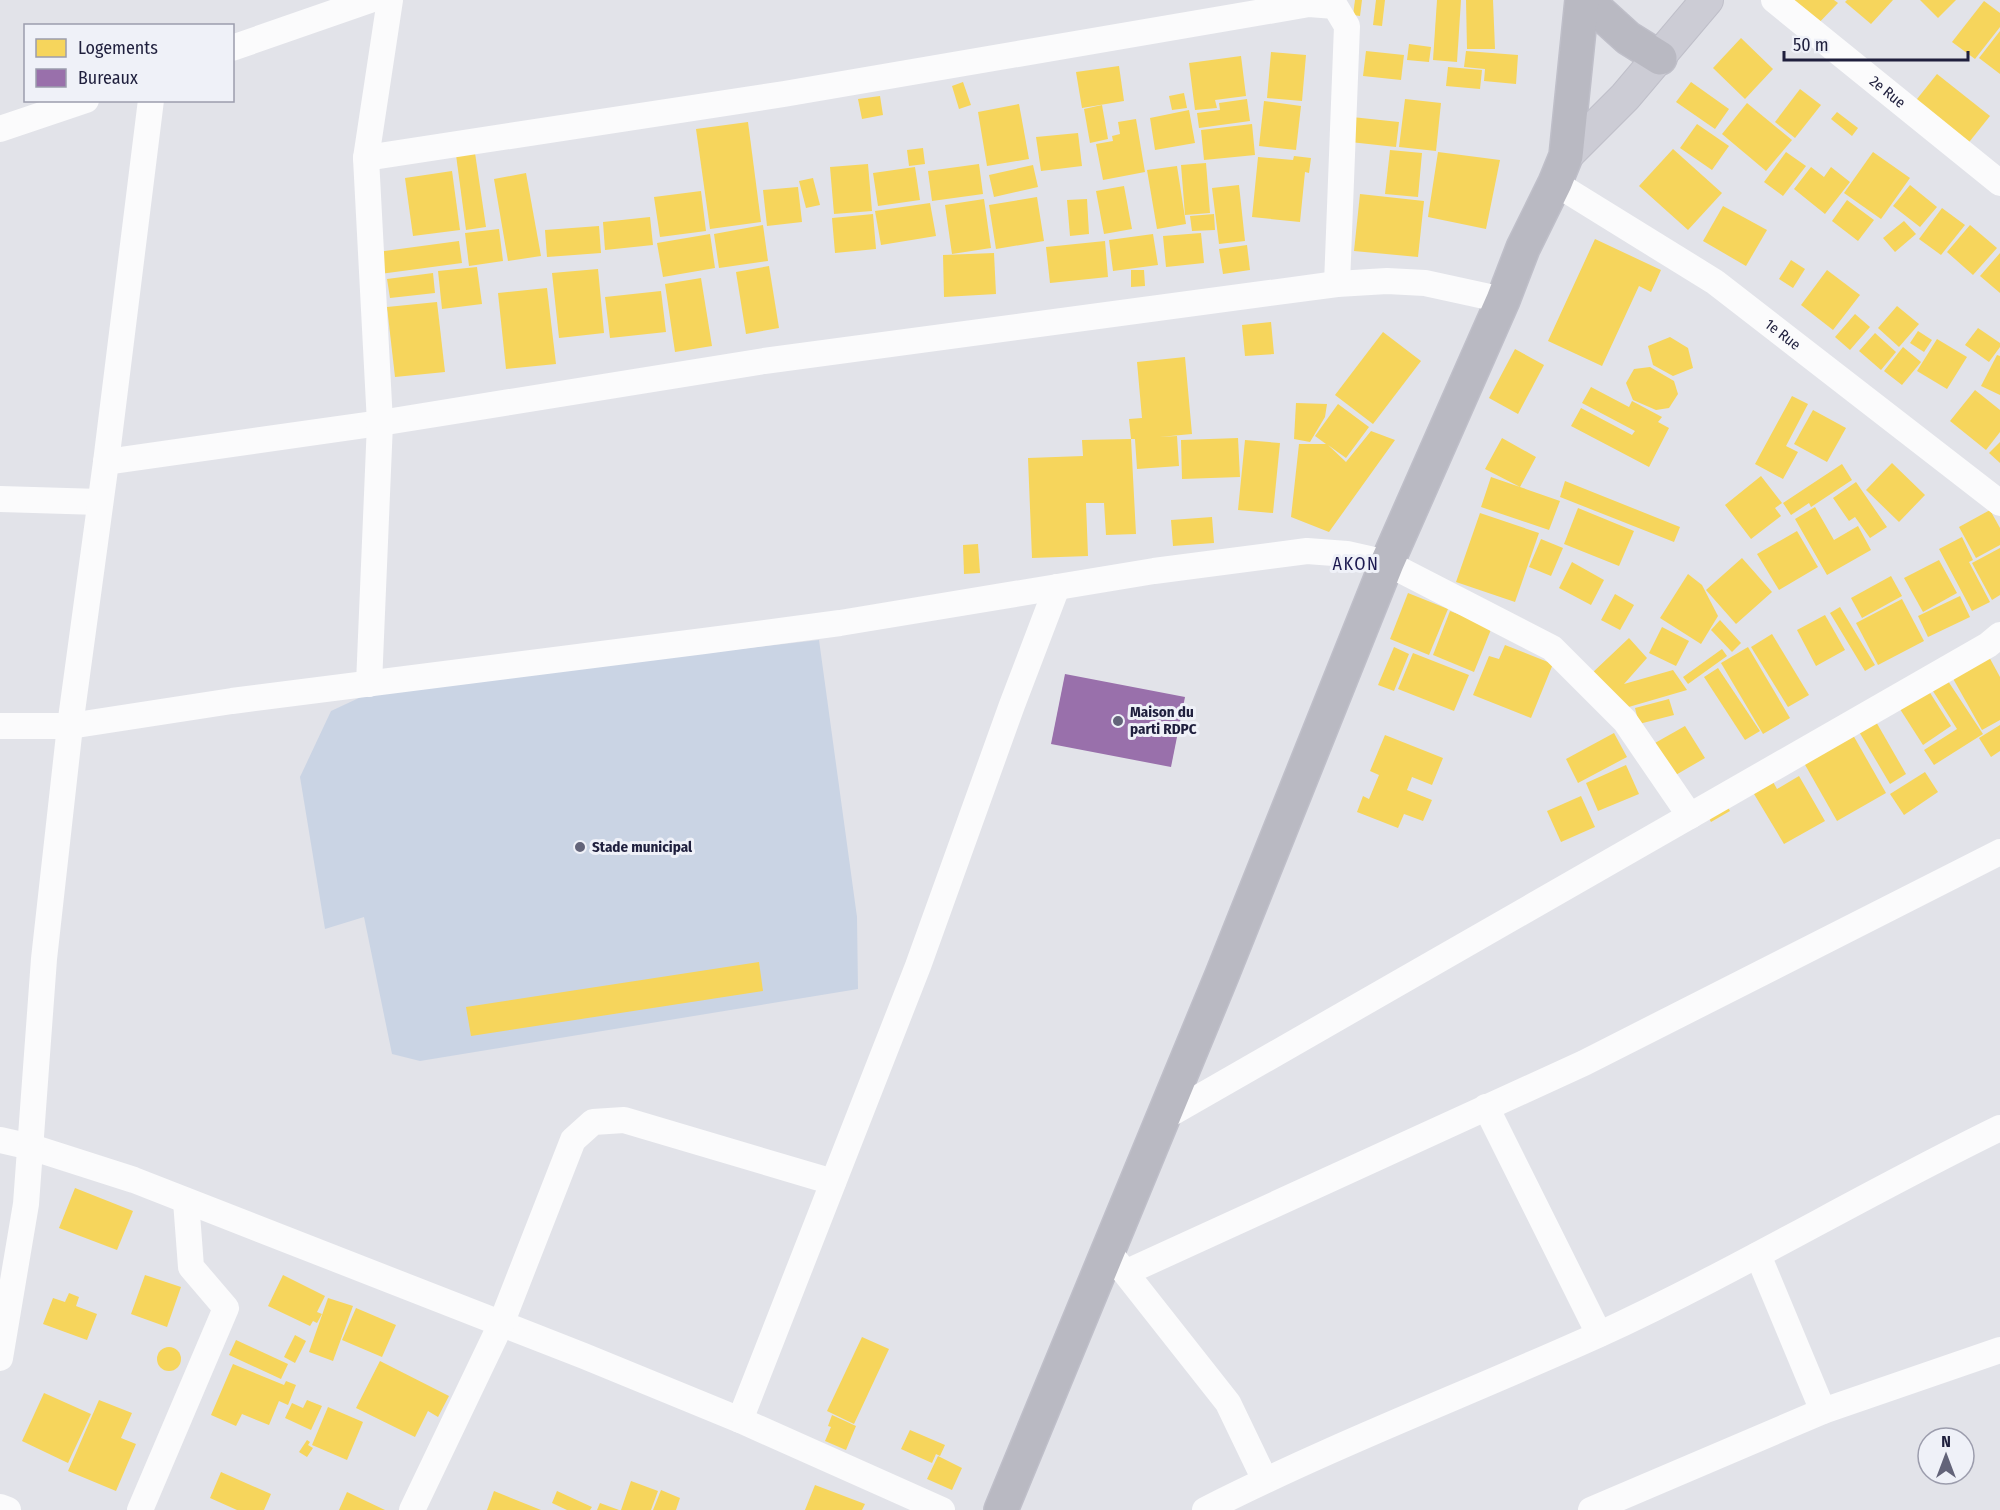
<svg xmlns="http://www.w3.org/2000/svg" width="2000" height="1510" font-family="'Fira Sans Condensed',sans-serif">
  <rect width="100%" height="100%" fill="#e2e3e9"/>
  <path fill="#cad4e4" d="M819,640l38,277 1,72 -438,72 -28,-7 -28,-137 -39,12 -25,-152 31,-66 45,-21z"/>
  <g fill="#f6d55c">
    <path d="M1355,0h7l-2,16 -7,-1z"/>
    <path d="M1376,0h9l-3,26 -9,-1z"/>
    <path d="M1437,0h24l-4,62 -24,-2z"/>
    <path d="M1466,0h27l2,49h-28z"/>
    <path d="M1783,0h51l4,3 -25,26z"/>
    <path d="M1847,0h46l-22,24 -26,-22z"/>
    <path d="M1920,0h36l-18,18z"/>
    <path d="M1984,1l16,12v14l-25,32 -23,-17z"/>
    <path d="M2000,31v43l-21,-16z"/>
    <path d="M1741,38l32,31 -28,30 -32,-31z"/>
    <path d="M1409,44l22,3 -2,15 -22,-2z"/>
    <path d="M1366,51l38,4 -3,25 -38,-4z"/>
    <path d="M1466,51l52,4 -2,29 -32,-3 1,-12 -21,-2z"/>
    <path d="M1271,52l35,3 -4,46 -35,-3z"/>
    <path d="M1241,56l5,40 -31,4 2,8 -22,2 -6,-47z"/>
    <path d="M1119,66l5,35 -42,7 -6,-36z"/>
    <path d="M1448,67l34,3 -2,19 -34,-3z"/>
    <path d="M1937,74l53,42 -24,30 -53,-42z"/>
    <path d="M963,82l8,23 -12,4 -7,-23z"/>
    <path d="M1691,82l38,27 -14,20 -39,-27z"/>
    <path d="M1800,89l21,16 -26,33 -20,-16z"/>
    <path d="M1184,93l3,15 -15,2 -3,-14z"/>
    <path d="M880,96l3,19 -21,4 -4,-20z"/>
    <path d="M1247,99l3,22 -51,7 -2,-15 23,-3 -1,-7z"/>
    <path d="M1405,99l36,4 -5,48 -37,-4z"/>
    <path d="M1264,101l37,5 -5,44 -37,-4z"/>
    <path d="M1747,103l45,37 -26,31 -44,-37z"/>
    <path d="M1019,104l10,55 -42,7 -9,-54z"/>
    <path d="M1102,105l6,34 -18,4 -6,-34z"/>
    <path d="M1189,110l6,33 -40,7 -5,-32z"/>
    <path d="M1837,112l21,16 -6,8 -21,-17z"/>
    <path d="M1352,117l47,5 -3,25 -46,-5z"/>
    <path d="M1136,119l9,53 -42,8 -7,-36 17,-3 -1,-5 8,-2 -2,-12z"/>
    <path d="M748,122l13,100 -51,7 -14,-100z"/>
    <path d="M1252,124l3,31 -51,5 -3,-30z"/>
    <path d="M1697,124l32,22 -17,24 -32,-22z"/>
    <path d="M1078,133l4,33 -41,5 -5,-34z"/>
    <path d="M923,148l2,16 -16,2 -2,-16z"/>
    <path d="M1673,149l49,44 -34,37 -49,-44z"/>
    <path d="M1390,150l32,3 -4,44 -33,-3z"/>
    <path d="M1438,152l62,8 -14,69 -58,-12z"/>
    <path d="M1786,152l20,14 -23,30 -19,-14z"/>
    <path d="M1873,152l37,26 -29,41 -37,-26z"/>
    <path d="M475,153l11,74 -20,3 -10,-75z"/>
    <path d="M1294,156l17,2 -2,15 -4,-1 -5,50 -48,-5 6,-60 35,3z"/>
    <path d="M1206,163l4,50 -25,2 -4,-50z"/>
    <path d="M868,164l4,47 -38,3 -4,-47z"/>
    <path d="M979,164l4,30 -51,7 -4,-30z"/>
    <path d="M1033,165l5,22 -44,10 -5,-22z"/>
    <path d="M1177,166l9,58 -29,5 -10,-59z"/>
    <path d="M915,167l5,33 -42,6 -5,-33z"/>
    <path d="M1811,167l13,10 7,-10 19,15 -25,32 -31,-25z"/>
    <path d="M452,171l8,59 -47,6 -8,-58z"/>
    <path d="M526,173l15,83 -33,5 -14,-82z"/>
    <path d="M813,178l7,27 -14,3 -7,-27z"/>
    <path d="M1239,185l6,56 -26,3 -7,-56z"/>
    <path d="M1910,185l27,22 -17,20 -27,-21z"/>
    <path d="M1124,186l8,43 -28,5 -8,-43z"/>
    <path d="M798,187l4,35 -35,4 -4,-36z"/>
    <path d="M701,191l5,40 -46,6 -6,-40z"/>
    <path d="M1360,194l64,7 -6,56 -64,-6z"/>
    <path d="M1037,197l7,44 -48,8 -7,-44z"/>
    <path d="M984,199l7,49 -39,6 -7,-49z"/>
    <path d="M1087,199l2,35 -19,2 -3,-36z"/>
    <path d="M1847,200l27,20 -16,21 -26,-20z"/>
    <path d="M930,203l6,33 -55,9 -6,-34z"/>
    <path d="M1723,206l44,24 -21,36 -43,-25z"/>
    <path d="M1942,208l23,17 -24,30 -22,-16z"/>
    <path d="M873,214l3,35 -41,4 -3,-35z"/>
    <path d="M1214,214l1,16 -23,1 -2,-15z"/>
    <path d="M650,217l3,28 -48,5 -2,-28z"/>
    <path d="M1904,221l12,13 -21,18 -12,-14z"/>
    <path d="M763,225l5,36 -49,7 -5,-34z"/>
    <path d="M1970,225l27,23 -24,27 -26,-23z"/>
    <path d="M599,226l2,27 -54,4 -2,-27z"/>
    <path d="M499,229l4,32 -34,5 -4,-33z"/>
    <path d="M1201,233l3,30 -38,4 -3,-31z"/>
    <path d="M710,234l5,34 -52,9 -6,-34z"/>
    <path d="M1153,234l5,31 -45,6 -4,-31z"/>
    <path d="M1595,239l66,31 -10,22 -12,-6 -37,80 -54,-25z"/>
    <path d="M459,241l3,22 -82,11 -3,-22z"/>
    <path d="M1105,241l3,36 -58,6 -4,-36z"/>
    <path d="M1247,245l3,25 -27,4 -4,-25z"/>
    <path d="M994,253l2,41 -52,3 -1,-42z"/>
    <path d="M2000,253v40l-20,-17z"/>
    <path d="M1791,260l14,9 -12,19 -14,-9z"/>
    <path d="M769,266l10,62 -33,6 -10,-62z"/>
    <path d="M477,267l5,37 -40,5 -4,-38z"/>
    <path d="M598,269l6,64 -45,5 -7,-65z"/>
    <path d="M1131,270h13l1,16 -14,1z"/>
    <path d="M1827,270l33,25 -27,35 -32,-25z"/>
    <path d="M433,273l2,20 -45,5 -3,-19z"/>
    <path d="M701,278l11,68 -37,6 -10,-68z"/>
    <path d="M547,288l9,76 -50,5 -8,-76z"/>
    <path d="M661,291l5,41 -56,6 -5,-41z"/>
    <path d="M437,302l8,70 -50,5 -8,-70z"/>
    <path d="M1897,306l22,18 -20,23 -21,-19z"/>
    <path d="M1855,314l15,13 -20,23 -15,-13z"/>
    <path d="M1271,322l3,32 -29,2 -3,-31z"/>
    <path d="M1978,328l22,15v4l-11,15 -24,-17z"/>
    <path d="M1918,331l14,9 -8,12 -14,-9z"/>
    <path d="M1383,332l38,29 -48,63 -38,-29z"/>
    <path d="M1875,333l21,19 -15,18 -22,-19z"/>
    <path d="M1670,337l18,11 5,20 -20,8 -20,-11 -5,-19z"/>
    <path d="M1937,339l30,18 -20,32 -30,-18z"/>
    <path d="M1903,347l18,15 -19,23 -18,-14z"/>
    <path d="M1515,349l29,16 -26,49 -29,-16z"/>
    <path d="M1997,355l3,1v39l-19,-9z"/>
    <path d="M1185,357l7,77 -33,3 18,-1 2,30 -42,3 -2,-30h-4l-2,-20 13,-1 -5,-56z"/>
    <path d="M1650,367l24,14 4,13 -9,14 -13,2 -23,-10 -7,-17 8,-14z"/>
    <path d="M1591,387l38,20 3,-6 30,16 -4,5 11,6 -20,39 -78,-41 10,-18 51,27 3,-4 -53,-28z"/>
    <path d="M1975,390l25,20v22l-14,18 -36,-29z"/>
    <path d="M1792,396l16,8 -22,42 12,6 -15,27 -28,-15z"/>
    <path d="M1296,403l31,1 -2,13 -15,25 -16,-3z"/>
    <path d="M1338,404l31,23 -23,31 -18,-13 18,17 25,-31 24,9 -66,92 -38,-15 8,-73h27l-11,-8z"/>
    <path d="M1813,410l33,18 -19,34 -33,-18z"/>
    <path d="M1238,438l2,39 -58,2 -1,-39z"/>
    <path d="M1502,438l34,19 -16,30 40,14 -11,29 -68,-23 10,-30 29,10 -35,-18z"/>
    <path d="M1131,439l5,95 -30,1 -2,-32h-18l2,53 -56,2 -4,-100 55,-2 -1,-16z"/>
    <path d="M1245,440l35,3 -7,70 -35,-3z"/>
    <path d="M2000,442v21l-11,-10z"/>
    <path d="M1892,463l33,32 -26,27 -33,-32z"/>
    <path d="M1842,464l10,16 -41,27 -2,-4 -18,12 -8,-12z"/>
    <path d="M1761,476l21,27 -7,5 6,8 -30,23 -26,-34z"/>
    <path d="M1565,481l115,46 -6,15 -114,-45z"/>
    <path d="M1856,482l31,45 -17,11 -15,-21 -6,4 -16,-23z"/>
    <path d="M1815,507l19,33 24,-14 13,24 -44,25 -32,-56z"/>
    <path d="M1578,508l56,23 -15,35 -55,-22z"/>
    <path d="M1990,510l10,18v17l-24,13 -17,-31z"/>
    <path d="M1480,513l59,20 -24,69 -59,-20z"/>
    <path d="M1212,517l2,26 -41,3 -2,-26z"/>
    <path d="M1797,531l21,36 -39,23 -22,-36z"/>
    <path d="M1962,537l11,23 -4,2 21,40 -18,9 -33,-62z"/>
    <path d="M1541,539l22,9 -12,28 -22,-9z"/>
    <path d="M978,544l2,29 -16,1 -1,-29z"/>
    <path d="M2000,548v47l-8,5 -20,-37z"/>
    <path d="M1742,558l30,34 -36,32 -30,-34z"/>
    <path d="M1939,560l18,33 -34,19 -19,-34z"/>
    <path d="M1572,562l32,18 -13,25 -32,-17z"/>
    <path d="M1688,574l14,11 16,31 -17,28 -41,-26z"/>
    <path d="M1891,576l11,20 -40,22 -11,-20z"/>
    <path d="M1408,593l40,16 -19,46 -39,-16z"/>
    <path d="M1615,594l19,11 -14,25 -19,-10z"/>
    <path d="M1960,596l10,21 -42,20 -10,-21z"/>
    <path d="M1902,599l22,42 -46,24 -22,-42z"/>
    <path d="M1840,607l35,58 -10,6 -35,-58z"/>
    <path d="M1450,611l42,16 -18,45 -41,-17z"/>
    <path d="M1825,615l20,35 -29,16 -19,-36z"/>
    <path d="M1720,620l21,23 -9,9 -21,-22z"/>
    <path d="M1662,627l27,14 -13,25 -27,-13z"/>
    <path d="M1772,634l37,61 -21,12 -37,-60z"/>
    <path d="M1629,638l18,20 -23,26 49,-14 14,20 -72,21 -25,-36z"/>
    <path d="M1505,645l48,19 -22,54 -58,-23 16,-39 10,3z"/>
    <path d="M1394,647l15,7 -15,37 -16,-6z"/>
    <path d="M1748,647l42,71 -27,16 -42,-71z"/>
    <path d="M1722,649l5,7 -39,28 -5,-7z"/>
    <path d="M1413,653l56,22 -15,36 -56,-22z"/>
    <path d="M1988,655l12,22v43l-18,10 -31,-55z"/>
    <path d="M1718,668l42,63 -15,9 -41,-63z"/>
    <path d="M1946,678l37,56 -49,31 -10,-15 33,-21 -26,-41z"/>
    <path d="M1927,688l24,38 -28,19 -25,-39z"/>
    <path d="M1669,699l5,16 -35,9 -4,-16z"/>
    <path d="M1875,720l31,54 -16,10 -32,-54z"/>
    <path d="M2000,725v26l-9,6 -12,-19z"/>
    <path d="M1685,726l20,32 -31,18 -19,-33z"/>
    <path d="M1614,733l13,24 -49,26 -12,-24z"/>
    <path d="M1385,735l58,23 -11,27 -20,-8 -5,13 25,10 -9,21 -19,-7 -6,14 -41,-16 6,-16 6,3 10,-24 -9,-4z"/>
    <path d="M1853,735l33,58 -49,28 -33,-58z"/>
    <path d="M1626,765l13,29 -41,17 -12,-28z"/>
    <path d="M1925,772l13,20 -34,23 -14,-21z"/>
    <path d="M1768,773l9,16 22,-13 26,45 -41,23 -36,-60z"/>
    <path d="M1581,796l14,31 -34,15 -14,-31z"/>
    <path d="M1723,798l7,13 -19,11 -7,-13z"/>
    <path d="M759,962l4,29 -292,45 -5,-29z"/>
    <path d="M75,1188l58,23 -16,39 -58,-22z"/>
    <path d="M145,1275l36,12 -14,40 -36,-13z"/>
    <path d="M283,1275l42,21 -8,16 5,2 -5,9 -4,-2 -3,5 -42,-20z"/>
    <path d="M69,1293l10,4 -3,9 21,8 -10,26 -44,-16 10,-26 12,4z"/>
    <path d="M328,1298l25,8 -20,55 -24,-9z"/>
    <path d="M356,1308l40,17 -14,32 -40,-17z"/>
    <path d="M295,1335l11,6 -11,22 -11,-6z"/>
    <path d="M862,1337l27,12 -35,75 -27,-13z"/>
    <path d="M236,1340l52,24 -7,15 -52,-24z"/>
    <circle cx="169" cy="1359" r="12"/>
    <path d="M380,1361l69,35 -11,21 -10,-6 -13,26 -59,-29z"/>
    <path d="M233,1364l51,21 2,-4 10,4 -8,20 -9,-4 -10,24 -27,-11 -6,12 -25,-11z"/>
    <path d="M44,1393l47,21 -23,49 -46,-22z"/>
    <path d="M99,1400l33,13 -11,25 15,6 -20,47 -48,-20z"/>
    <path d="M307,1400l15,6 -11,24 -26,-12 7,-15 11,5z"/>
    <path d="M328,1407l35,15 -16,38 -35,-15z"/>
    <path d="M832,1415l24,11 -10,24 -21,-9 6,-14 -3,-1z"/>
    <path d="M910,1430l35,15 -5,11 -4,-2 -4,9 -31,-14z"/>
    <path d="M307,1440l3,2 -2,3 5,3 -6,9 -8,-5z"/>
    <path d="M938,1456l24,12 -10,22 -25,-11z"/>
    <path d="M221,1472l50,22 -7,16h-27l-27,-12z"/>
    <path d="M631,1481l27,10 -7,19h-30z"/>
    <path d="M815,1485l50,19 -3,6h-57z"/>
    <path d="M661,1490l19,8 -4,12h-23z"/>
    <path d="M494,1491l47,19h-54z"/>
    <path d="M557,1491l35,16 -2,3h-23l-15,-7z"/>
    <path d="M347,1492l38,18h-46z"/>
    <path d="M600,1503l19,7h-22z"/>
  </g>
  <path fill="#9970ab" d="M1065,674l120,23 -14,70 -120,-23z"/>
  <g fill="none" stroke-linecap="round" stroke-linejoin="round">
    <defs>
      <path id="major" d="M1566,156l59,-59 82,-97"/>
      <g id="highway">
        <path d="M1586,0l42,38 32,20"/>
        <path d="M1001,1510l221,-535 165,-412 116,-263 20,-52 32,-65 11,-27 16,-156"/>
      </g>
    </defs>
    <use href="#major" stroke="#bfbfc9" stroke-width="34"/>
    <use href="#highway" stroke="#bfbfc9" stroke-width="36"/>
    <g stroke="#fbfbfc" stroke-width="26">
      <path id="s1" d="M1774,0l226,183"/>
      <path d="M232,48l138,-48"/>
      <path d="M0,129l86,-29"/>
      <path d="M366,158l418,-64 525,-90 26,2 12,20 -10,258"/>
      <path id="s2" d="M1555,183l160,99 285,221"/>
      <path d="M106,462l274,-39 384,-62 573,-77 50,-3 38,2 78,17"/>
      <path d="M0,499l100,3"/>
      <path d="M369,684l11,-261 -14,-265 24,-158"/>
      <path d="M0,726h70l162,-25 472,-60 136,-18 314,-52 153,-20 40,3 40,9 165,85 73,73 65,95"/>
      <path d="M1486,1107l113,227"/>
      <path d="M1163,1118l825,-473 12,-10"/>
      <path d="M0,1140l31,7 103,33 450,176 156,64 202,90"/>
      <path d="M1758,1255l65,156"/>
      <path d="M1116,1261l112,142 37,77"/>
      <path d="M1127,1272l457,-209 416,-211"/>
      <path d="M0,1358l26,-154 18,-245 26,-233 36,-264 45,-362"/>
      <path d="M740,1420l178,-454 94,-261 45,-118"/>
      <path d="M0,1507l8,3"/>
      <path d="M140,1510l86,-202 -35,-41 -5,-66"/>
      <path d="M412,1510l89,-186 72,-184 20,-18 31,-2 209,62"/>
      <path d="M1205,1510c128,-65 262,-116 393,-175 137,-63 266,-141 402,-207"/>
      <path d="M1591,1510l232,-99 177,-61"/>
    </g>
    <use href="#major" stroke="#ccccd5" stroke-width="32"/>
    <use href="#highway" stroke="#b9b9c2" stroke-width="33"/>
  </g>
  <g fill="#636479" stroke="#eff1f8" stroke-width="2">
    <circle cx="1118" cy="721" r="6"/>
    <circle cx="580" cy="847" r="6"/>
  </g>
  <g text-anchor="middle" stroke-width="6" stroke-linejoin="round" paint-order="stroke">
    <g font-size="15" fill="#1f1f3d" stroke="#eff1f8">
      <text dy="5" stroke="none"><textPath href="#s1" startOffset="146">2e Rue</textPath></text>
      <text dy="5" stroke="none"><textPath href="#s2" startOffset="274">1e Rue</textPath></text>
    </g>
    <g font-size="15" font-weight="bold" fill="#1f1f3d" stroke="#eff1f8" text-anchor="start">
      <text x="1130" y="717">Maison du<tspan x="1130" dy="17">parti RDPC</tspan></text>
      <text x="592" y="852">Stade municipal</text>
    </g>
    <g font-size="18" letter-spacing="1.5" fill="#1c1950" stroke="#eff1f8">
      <text x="1356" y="570">AKON</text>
    </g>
  </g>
  <rect x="24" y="24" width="210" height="78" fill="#eff1f8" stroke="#9c9dad" stroke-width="1.5"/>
  <rect x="36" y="39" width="30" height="18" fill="#f6d55c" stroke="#9c9dad" stroke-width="1.5"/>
  <text x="78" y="54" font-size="18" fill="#1f1f3d">Logements</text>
  <rect x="36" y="69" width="30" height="18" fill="#9970ab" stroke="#9c9dad" stroke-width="1.5"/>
  <text x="78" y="84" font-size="18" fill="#1f1f3d">Bureaux</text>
  <g transform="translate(1946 1456)"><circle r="28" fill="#eff1f8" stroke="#9c9dad" stroke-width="1.5"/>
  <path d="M0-4.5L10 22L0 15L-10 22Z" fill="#636479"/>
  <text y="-9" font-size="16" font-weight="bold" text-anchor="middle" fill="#1f1f3d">N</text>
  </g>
  <path d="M1784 51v9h184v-9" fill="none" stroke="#1f1f3d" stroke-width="3"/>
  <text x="1793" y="51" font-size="18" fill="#1f1f3d" stroke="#eff1f8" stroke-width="4.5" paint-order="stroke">50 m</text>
</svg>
